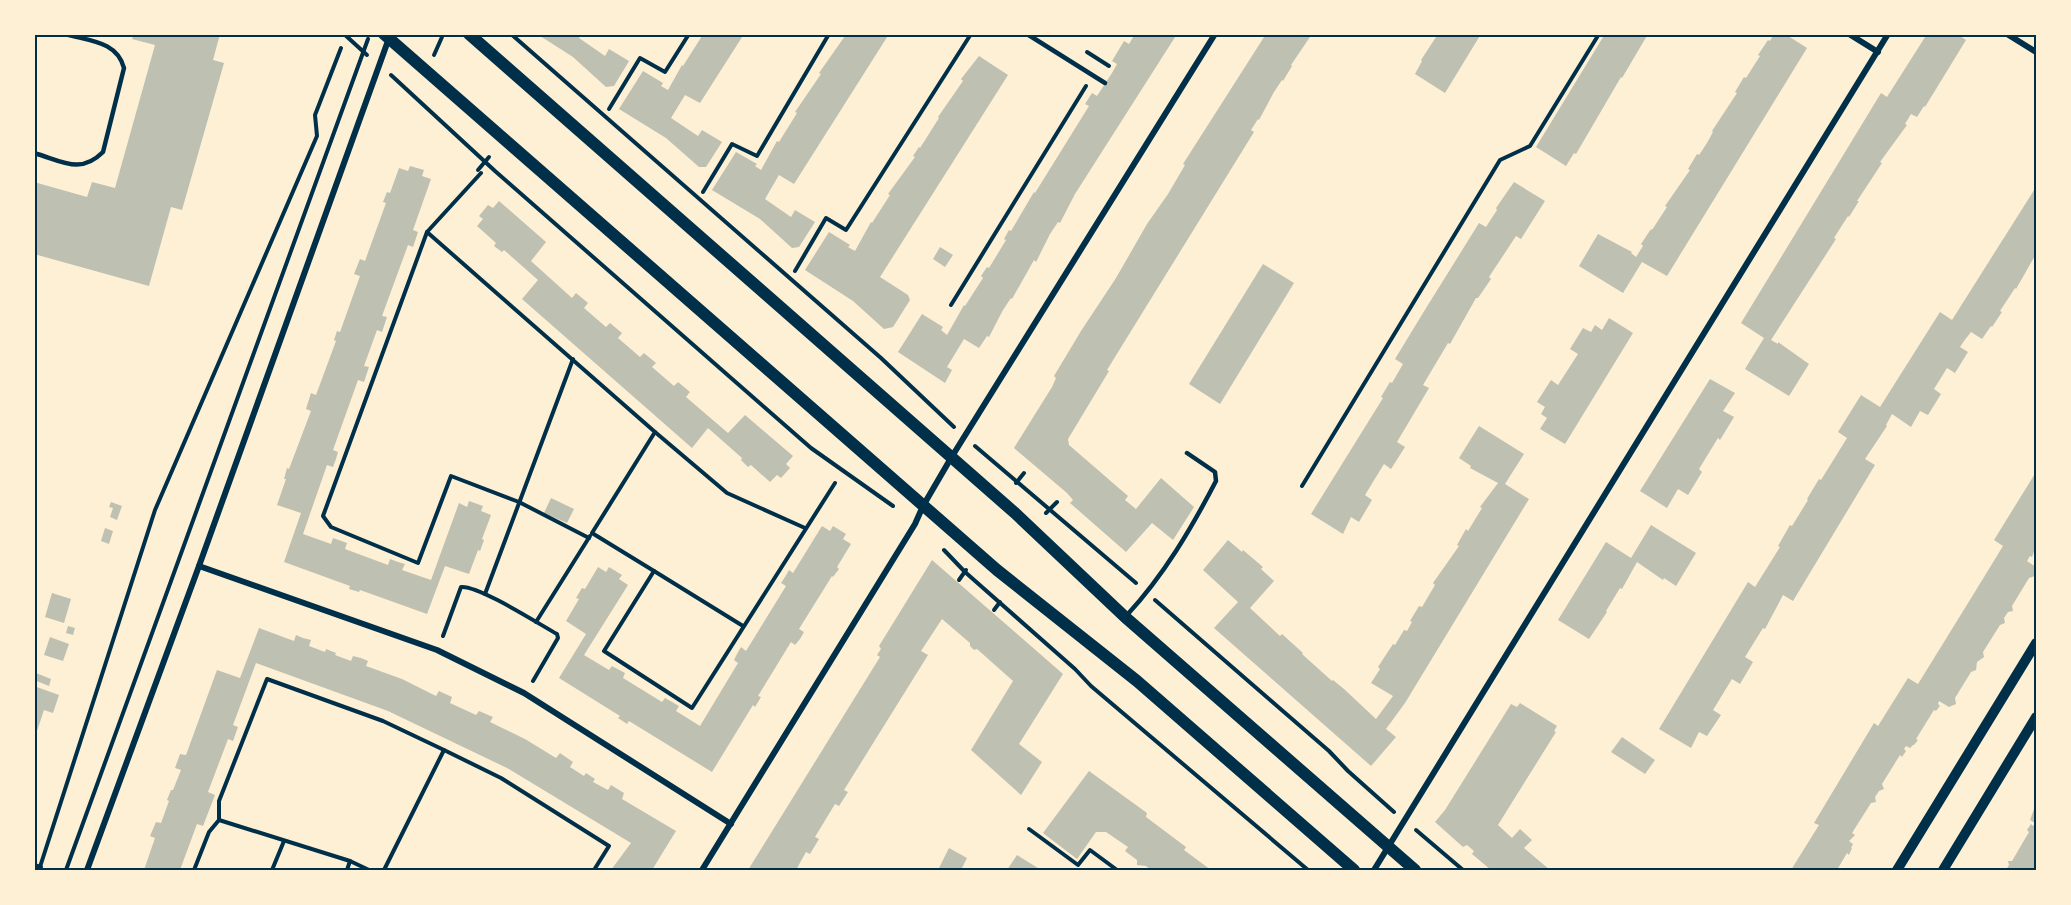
<svg xmlns="http://www.w3.org/2000/svg" width="2071" height="905" font-family="'Open Sans',sans-serif">
  <rect width="100%" height="100%" fill="#fdf0d5"/>
  <g fill="#bec0b2">
    <path d="M134,34h86l-7,26 11,3 -42,147 -11,-3 -22,79 -115,-32v-72l53,15 5,-15 23,6 40,-143 -23,-6z"/>
    <path d="M537,34h43l-1,4 26,18 4,-7 20,12 -15,25 -8,1 -33,-30z"/>
    <path d="M700,34h44l-44,69 -15,-8 -14,23 27,18 4,-6 20,12 -16,25h-7l-33,-29 -47,-29 24,-38 20,12 -2,3 7,4 14,-25 1,1 19,-30z"/>
    <path d="M843,34h46l-95,150 -15,-9 -14,24 26,18 4,-7 20,12 -16,25 -7,1 -32,-29 -48,-29 24,-38 21,12 -2,2 6,4 16,-29 2,1 18,-29 -2,-1 26,-38 -2,-1 26,-37z"/>
    <path d="M1135,34h42l-102,160 -15,29 -2,-1 -8,12 -14,28 -2,-2 -22,39 -1,-1 -8,12 -14,27 -2,-1 -8,12 -15,-9 -17,28 5,3 -7,13 -47,-31 24,-38 21,13 -2,3 6,5 17,-30 1,1 18,-28 -2,-2 6,-9 2,1 17,-28 -2,-1 5,-9 2,1 23,-39 1,1 54,-87 -4,-2 7,-11 5,3 15,-23 5,-9 -5,-3 12,-20 5,3z"/>
    <path d="M1266,34h46l-21,31 1,1 -9,15 -1,-1 -8,12 -15,28 -1,-1 -7,11 3,2 -147,238 2,1 -41,68 1,6 59,51 -3,4 11,9 25,-31 33,29 -21,33 -21,-17 -26,29 -56,-49 3,-3 -6,-7 -53,-45 38,-61 4,-9 -2,-2 27,-45 35,-53 31,-54 21,-30 17,-29 -2,-1z"/>
    <path d="M1438,34h43l-36,59 -30,-19 7,-13 -1,-1z"/>
    <path d="M1605,34h43l-26,44 -1,-1 -45,77 -2,-1 -8,13 -30,-19z"/>
    <path d="M1774,34h11l22,14 -140,228 -25,-14 -19,31 -44,-27 19,-32 34,18 -1,1 5,4 7,-11 -2,-2 10,-15 1,1 15,-23 -2,-1 25,-36 -2,-1 9,-15 2,1 8,-12 6,-11 -1,-1 25,-38 -2,-1 9,-15 2,1 14,-22 -2,-1 10,-15 2,1z"/>
    <path d="M1927,34h30l9,6 -41,67 -1,-1 -7,11 -6,-3 -6,10 2,1 -27,37 2,1 -25,38h2l-10,16 -1,-1 -14,22 2,1 -65,101 7,4v-2l31,22 -20,32 -44,-27 19,-31 -23,-15 140,-230 6,4z"/>
    <path d="M979,56l29,19 -128,202 28,18 2,5 -17,27 -9,2 -31,-28 -48,-31 24,-38 21,13 -2,2 7,4 16,-29 1,1 18,-28 -2,-1 27,-37 -2,-1 6,-9 1,1 19,-30 -1,-1 25,-36 -2,-2z"/>
    <path d="M410,166l14,4 -2,6 9,3 -18,51 5,2 -5,15 -5,-2 -26,71 5,1 -5,15 -5,-2 -13,36 5,1 -5,15 -6,-2 -25,70 5,2 -2,7 -3,8 -6,-2 -24,69 28,10 2,-6 14,5 -2,6 43,16 2,-6 8,3 7,2 -3,6 29,10 28,-77 8,4 2,-6 14,5 -2,5 10,4 -9,24 2,1 -4,11 -2,-1 -9,24 -24,-8 -18,48 -67,-24 -1,2 -10,-3 1,-3 -66,-24 17,-49 -24,-8 9,-26h-2l3,-11 2,1 22,-58 -5,-2 5,-16 5,2 20,-54 -2,-1 3,-9 3,1 20,-56 -6,-2 6,-15 5,2 21,-58 -3,-1 4,-10 3,1 9,-25 9,3z"/>
    <path d="M1514,182l31,19 -24,38 -5,-3 -27,41 2,2 -13,19h-2l-26,46 -2,-1 -25,42 6,3 -32,54 8,5 -14,22 -7,-5 -19,31 7,5 -13,22 -8,-5 -8,17 -32,-20 72,-116 -2,-1 9,-15 2,1 11,-19 -8,-5 28,-46 56,-90 7,4 11,-17 -1,-2z"/>
    <path d="M2036,187v67l-20,35 -1,-1 -15,23 2,1 -10,15 -1,-1 -9,13 -11,-7 -7,9 -4,6 8,5 -13,21 -8,-5 -13,21 7,5 -13,21 -8,-4 -9,16 -19,-13 -6,11 1,1 -22,33 10,6 -82,136 -10,-6 -18,34 -2,-1 -18,29 8,5 -13,22 -8,-5 -19,31 8,5 -14,21 -8,-4 -8,16 -32,-19 89,-147 7,5 25,-40 -2,-1 12,-21 2,1 16,-26 -1,-1 12,-20 2,1 26,-42 -9,-6 23,-37 19,12 60,-95 12,8z"/>
    <path d="M499,201l47,41 -15,19 41,37 4,-5 12,10 -4,5 22,19 4,-4 12,10 -4,5 22,19 4,-4 12,10 -4,4 22,19 4,-4 12,10 -4,5 42,36 17,-18 48,41 -7,8 4,4 -9,10 -4,-3 -7,7 -19,-17 -3,2 -7,-7 1,-2 -34,-30 -16,20 -170,-149 16,-19 -34,-30 -2,2 -8,-6 2,-3 -19,-17 6,-7 -4,-3 9,-11 5,3z"/>
    <path d="M940,247l13,8 -8,12 -12,-8z"/>
    <path d="M1263,264l31,19 -74,121 -31,-20z"/>
    <path d="M1609,318l24,15 -68,111 -25,-15 7,-11 -6,-4 4,-7 -8,-5 14,-22 7,5 20,-31 -8,-5 13,-21 8,4 4,-7 7,5z"/>
    <path d="M1710,379l25,14 -12,18 11,6 -14,23 -2,-2 -19,31 3,3 -14,23 -10,-6 -11,19 -27,-17z"/>
    <path d="M1479,426l45,28 -19,30 24,15 -124,204 -19,26 10,8 -25,29 -157,-138 24,-26 -35,-32 25,-30 14,12 1,-2 20,17 -2,2 13,12 -24,27 30,28 2,-2 21,19 -1,1 30,27 1,-1 11,9 32,30 17,-23 -22,-13 9,-14 -2,-2 15,-23 2,1 9,-15 3,1 5,-9 -2,-1 9,-15 3,1 13,-22 -2,-2 26,-37 -2,-1 9,-16 2,2 14,-23 -2,-1 18,-24 -28,-15 1,-2 -12,-8z"/>
    <path d="M2036,472v74l-4,11 -2,-1 -3,5 9,6 -1,9 -6,2 -17,28 1,5 -5,1 -4,6 1,5 -5,2 -17,27 1,5 -7,5 -1,8 -5,2 -16,26 1,6 -7,3 -10,-6 -1,3 2,2 -4,5 -2,-1 -18,29 2,1 -4,5h-1l-3,3 -4,-2 -2,3 2,2 -4,6 -2,-2 -18,29 2,5 -5,2 -4,6 1,5 -5,1 -19,30 3,2 -6,6 4,3 -2,4h1l-3,7 -2,-2 -10,17h-46l28,-45 -5,-2 60,-100 4,3 30,-48 10,6 55,-89 30,-49 -9,-6z"/>
    <path d="M551,498l23,11 -7,14 -23,-10z"/>
    <path d="M111,502l11,4 -5,14 -7,-3 3,-9 -4,-1z"/>
    <path d="M1651,525l45,28 -20,33 -12,-8 -1,2 -26,-18 -15,27 -2,-1 -14,23 1,1 -18,27 -31,-19 48,-78 25,16z"/>
    <path d="M822,526l8,5 3,-5 13,8 -3,5 8,5 -14,23 2,2 -6,8 -1,-1 -33,53 5,3 -4,7 -5,6 -4,-3 -33,54 3,1 -6,10 -2,-2 -41,67 -83,-51 -2,3 -9,-6 2,-2 -61,-38 27,-44 -20,-13 13,-22 -3,-1 6,-10 3,1 13,-22 8,5 3,-5 13,8 -3,4 9,6 -44,70 25,15 3,-4 13,7 -2,5 39,24 3,-4 14,8 -3,5 24,15 38,-63 -4,-3 3,-6 4,-7 5,4 40,-65 -5,-3 4,-6 4,-7 4,3z"/>
    <path d="M105,528l8,3 -4,13 -8,-3z"/>
    <path d="M932,560l131,114 -44,70 23,18 -21,33 -50,-45 42,-69 -36,-32 -3,1 -4,-4v-3l-28,-24 -21,32 7,4 -84,135 4,2 -9,14 -4,-2 -20,33 4,2 -9,15 -4,-2 -10,18h-48l132,-213 -3,-2 4,-6 -2,-3z"/>
    <path d="M52,593l19,6 -7,24 -19,-6z"/>
    <path d="M68,626l7,2 -2,7 -7,-2z"/>
    <path d="M259,628l35,13 2,-6 7,3 8,2 -2,6 16,6 1,-3 10,4 -1,2 16,6 2,-5 8,2 7,3 -2,5 36,13 34,17 3,-5 13,6 -2,6 26,12 3,-4 14,6 -3,5 35,17 31,19 4,-5 13,9 -3,5 14,9 2,-3 9,6 -2,3 15,8 3,-5 13,8 -2,6 54,32 -24,39h-41l20,-27 -124,-75 -119,-57 -132,-48 -23,62 5,2 -5,14 -5,-2 -20,53 7,3 -12,31 -6,-2 -17,46h-36l11,-32 -5,-2 6,-14 5,1 8,-22 -2,-1 4,-10h2l8,-20 -6,-2 5,-14 6,1 31,-85 23,8z"/>
    <path d="M50,637l19,7 -6,17 -19,-6z"/>
    <path d="M36,673l15,6 -2,7 -15,-6z"/>
    <path d="M34,686l25,9 -6,18 -9,-3 -9,27z"/>
    <path d="M1520,703l37,23 -3,5 2,1 -58,93 14,13 8,-9 12,11 -8,8 26,22h-59l-19,-16 2,-3 -7,-6 -4,2 -28,-25 10,-12 66,-106 6,3z"/>
    <path d="M1622,737l33,23 -10,14 -34,-22z"/>
    <path d="M1089,771l58,42 -1,4 40,30 -2,3 27,20h-60l-5,-4 -9,-1v-5l-12,-9 3,-4 -22,-15h-10l-19,27 -34,-26z"/>
    <path d="M2034,809l2,1v60h-30l3,-5 -1,-4h4l17,-29 -2,-2 4,-6 2,2 2,-3 -5,-3z"/>
    <path d="M949,848l18,10 -6,12h-23z"/>
    <path d="M1017,855l24,15h-34z"/>
  </g>
  <g fill="none" stroke-linecap="round" stroke-linejoin="round">
    <g stroke="#003049" stroke-width="4">
      <path d="M344,34l23,21"/>
      <path d="M511,34l370,324 73,69"/>
      <path d="M1087,52l22,14"/>
      <path d="M434,55l8,-18"/>
      <path d="M391,75l104,96 316,277 82,58"/>
      <path d="M609,109l31,-51 25,14 24,-38"/>
      <path d="M478,170l11,-13"/>
      <path d="M481,173l-54,59 228,200 -63,101 62,38 -50,80 88,57 143,-225"/>
      <path d="M703,192l29,-48 25,12 72,-122"/>
      <path d="M427,232l-104,284 8,11 87,36 33,-87 68,26 70,36"/>
      <path d="M795,271l31,-53 20,12 125,-196"/>
      <path d="M951,305l135,-219"/>
      <path d="M655,432l72,61 78,35"/>
      <path d="M975,446l161,137"/>
      <path d="M1016,483l8,-10"/>
      <path d="M1302,486l198,-326 30,-14 69,-112"/>
      <path d="M1046,513l11,-11"/>
      <path d="M944,550l21,22 110,97 16,17 217,184"/>
      <path d="M654,571l89,55"/>
      <path d="M959,580l7,-10"/>
      <path d="M485,594l88,-235"/>
      <path d="M1155,600l174,151 19,20 46,41"/>
      <path d="M994,610l6,-8"/>
      <path d="M536,622l54,-86"/>
      <path d="M443,636l18,-49c17,-2 78,37 96,47l1,4 -25,43"/>
      <path d="M219,820v-19l48,-122 116,42 61,29"/>
      <path d="M1029,829l49,36 12,-15 27,20"/>
      <path d="M1416,830l47,40"/>
      <path d="M34,865l7,2"/>
      <path d="M39,870l116,-360 162,-374 -2,-21 26,-67"/>
      <path d="M66,870l302,-831"/>
      <path d="M194,870l15,-38 10,-12 131,41"/>
      <path d="M272,870l12,-29"/>
      <path d="M347,870l3,-9 19,9"/>
      <path d="M384,870l60,-120 57,28 108,68 -15,24"/>
    </g>
    <g stroke="#003049" stroke-width="4.5">
      <path d="M1027,34l78,49"/>
      <path d="M34,153c28,8 46,22 69,-1l21,-84c-7,-27 -35,-27 -59,-34"/>
      <path d="M1127,615c37,-40 64,-86 89,-134l-1,-9 -28,-19"/>
    </g>
    <g stroke="#003049" stroke-width="6">
      <path d="M1849,34l29,18"/>
      <path d="M2007,34l29,18"/>
      <path d="M199,566l238,84 87,43 207,131"/>
      <path d="M87,870l112,-304 190,-528"/>
      <path d="M702,870l213,-346 8,-18 28,-48 264,-424"/>
      <path d="M1374,870l514,-836"/>
    </g>
    <g stroke="#003049" stroke-width="10">
      <path d="M1897,870l139,-227"/>
      <path d="M1943,870l93,-153"/>
    </g>
    <g stroke="#003049" stroke-width="12">
      <path d="M384,34l613,536 140,111 217,189"/>
      <path d="M469,34l546,479 110,104 290,253"/>
    </g>
  </g>
  <rect width="2071" height="905" fill="none" stroke="#fdf0d5" stroke-width="72"/>
  <rect x="36" y="36" width="1999" height="833" fill="none" stroke="#003049" stroke-width="2"/>
</svg>
